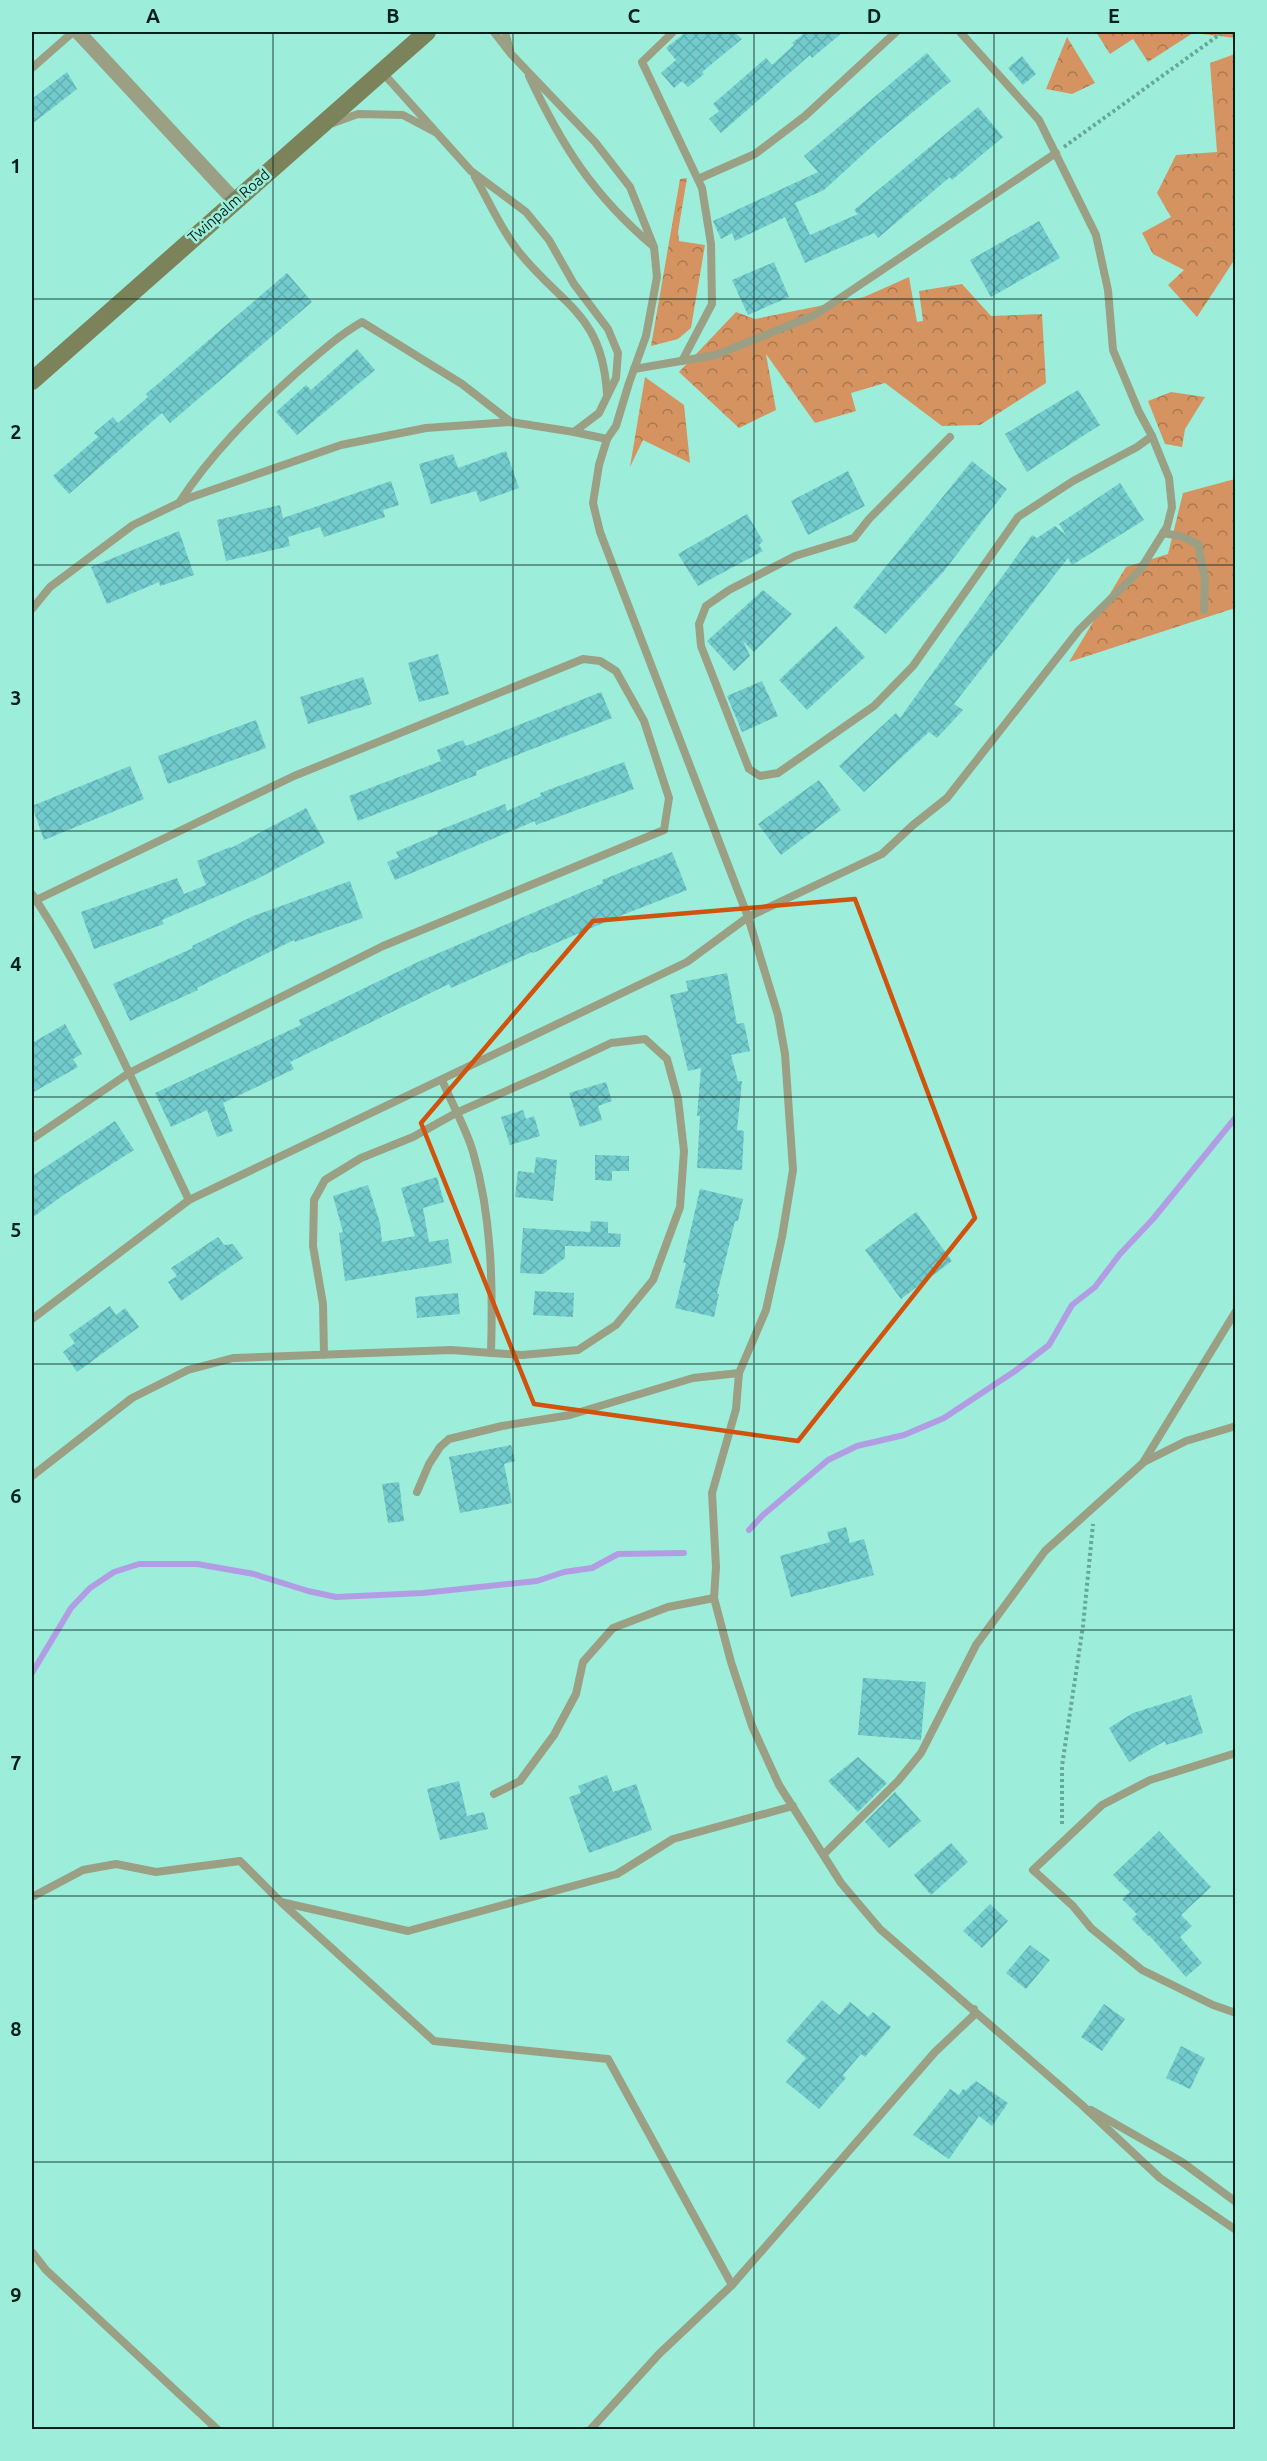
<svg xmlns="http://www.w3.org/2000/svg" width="1267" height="2461" font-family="Ubuntu,sans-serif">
  <defs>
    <pattern id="forest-crowns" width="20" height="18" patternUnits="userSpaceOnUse" patternTransform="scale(1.5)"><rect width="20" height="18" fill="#d59361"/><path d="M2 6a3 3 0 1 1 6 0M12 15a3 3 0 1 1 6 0" fill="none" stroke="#aa784f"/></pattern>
    <pattern id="building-cross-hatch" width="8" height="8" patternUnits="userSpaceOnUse" patternTransform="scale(1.5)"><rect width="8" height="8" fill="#72cbcd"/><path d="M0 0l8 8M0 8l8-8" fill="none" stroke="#61aeaf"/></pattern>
  </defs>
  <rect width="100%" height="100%" fill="#9ceeda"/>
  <g fill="url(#forest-crowns)">
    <path d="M1096,32h138l2,6 -43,-5 -45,29 -15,-23 -23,15z"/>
    <path d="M1067,37l28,46 -23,11 -26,-5z"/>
    <path d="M1235,54v205l-38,58 -29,-32 16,-15 -31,-16 -11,-21 29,-16 -14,-24 19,-38 41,-3 -7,-89z"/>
    <path d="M687,178l-9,54 1,9 26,4 -14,83 -13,11 -27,7 29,-167z"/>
    <path d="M909,277l8,45 6,-1 -4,-30 43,-7 29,32 51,-2 4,69 -66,42 -38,1 -57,-43 -34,10 5,18 -41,12 -49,-69 10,56 -37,18 -60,-56 57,-60 19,7 109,-22z"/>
    <path d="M645,377l39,28 6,58 -47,-23 -13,27z"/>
    <path d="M1171,392l34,5 -20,32 -3,18 -17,-3 -17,-43z"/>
    <path d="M1235,479v129l-166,54 57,-95 42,-13 15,-61z"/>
  </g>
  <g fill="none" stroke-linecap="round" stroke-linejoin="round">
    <g stroke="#b29de5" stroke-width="6">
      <path d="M749,1530l14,-15 65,-55 29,-14 47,-11 40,-17 71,-47 34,-26 23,-40 23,-18 25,-33 33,-35 83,-102"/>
      <path d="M32,1673l39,-65 19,-20 24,-16 25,-8h58l57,10 54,17 28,6 87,-4 114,-12 27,-9 28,-4 26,-14 66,-1"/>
    </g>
  </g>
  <g fill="url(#building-cross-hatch)">
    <path d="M686,32h48l8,7 -40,33 2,2 -16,13 -6,-6 -8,7 -13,-15 15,-13 -10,-12z"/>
    <path d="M806,32h37l-31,26 -2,-3 -89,78 -12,-14 10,-8 -6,-7 53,-46 6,7 22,-20 -2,-2z"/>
    <path d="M927,53l24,28 -70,57 -57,52 -29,13 15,32 48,-21 -4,-4 124,-103 25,30 -51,43 -2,-3 -72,61 -4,-5 -69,30 -20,-46 -50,24 -3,-8 -11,6 -8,-18 105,-49 -14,-16z"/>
    <path d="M1022,56l14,18 -13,11 -15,-17z"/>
    <path d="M67,72l10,17 -45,35v-25z"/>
    <path d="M1039,221l21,37 -69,39 -21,-37z"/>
    <path d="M774,262l15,35 -41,18 -16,-35z"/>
    <path d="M287,273l25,29 -142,121 -8,-10 -93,81 -16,-18 45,-39 -4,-4 19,-16 5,6 30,-26 -2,-3z"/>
    <path d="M357,349l18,21 -78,65 -21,-23 30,-27 5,5z"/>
    <path d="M1078,390l22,35 -73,47 -22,-38z"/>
    <path d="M506,451l13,37 -39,14 -4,-11 -45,13 -12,-40 34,-10 5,14z"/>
    <path d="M972,461l35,28 -63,82 -58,63 -33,-27z"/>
    <path d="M848,471l17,35 -57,29 -17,-34z"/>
    <path d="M391,481l8,24 -16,5 2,7 -61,20 -4,-10 -32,10 2,9 -64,15 -9,-41 63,-15 3,13z"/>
    <path d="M1120,483l24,37 -72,45 -4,-7 -114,146 9,6 -26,28 -8,-6 -65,60 -25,-26 57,-53 4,5 132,-183 5,3 18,-12 11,9 -7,-11z"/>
    <path d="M747,514l16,27 -4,4 4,6 -65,35 -20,-32z"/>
    <path d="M179,531l15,44 -34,11 -1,-4 -52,22 -16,-37z"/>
    <path d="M763,590l29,24 -38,38 -11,-11 7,15 -16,15 -27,-30z"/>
    <path d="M836,626l29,31 -58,53 -28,-30z"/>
    <path d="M438,654l11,40 -30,8 -11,-39z"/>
    <path d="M363,677l9,27 -64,20 -8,-27z"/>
    <path d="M762,681l16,35 -36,16 -15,-36z"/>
    <path d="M601,692l11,26 -136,53 1,4 -119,46 -9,-25 92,-35 -4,-11 26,-10 3,6z"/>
    <path d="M256,720l10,28 -98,36 -10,-28z"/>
    <path d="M624,762l10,27 -98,36 -1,-4 -140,59 -8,-18 12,-5 -3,-5 42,-18 -1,-3 68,-27 2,7 34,-15 -1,-3z"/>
    <path d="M130,766l14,33 -100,41 -12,-34z"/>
    <path d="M819,780l22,30 -60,45 -23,-31z"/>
    <path d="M306,808l19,35 -68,36 -95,41 2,4 -70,25 -13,-37 96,-34 7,16 22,-9 -9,-24 33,-14 1,1z"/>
    <path d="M672,852l15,38 -70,27 -84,36 -1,-1 -81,36 -2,-4 -159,78 4,7 -71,34 10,28 -16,6 -10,-27 -36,17 -16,-34 146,-68 -2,-5 121,-59 183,-78 -1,-3z"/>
    <path d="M350,881l13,37 -68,24 -1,-2 -97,48 1,2 -68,31 -17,-37 80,-36 -1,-2 61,-30z"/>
    <path d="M727,973l10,51 7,-1 6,28 -19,4 7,26h4l-5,49 7,1 -2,39 -45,-2 3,-52h-3l4,-48 -13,3 -18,-76 18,-4 -2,-10z"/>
    <path d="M65,1024l17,30 -9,5 5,8 -46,26v-50z"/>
    <path d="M606,1082l6,19 -14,5 4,14 -22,7 -11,-34z"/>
    <path d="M523,1110l3,9 8,-3 6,20 -30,9 -9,-28z"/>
    <path d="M115,1121l19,29 -69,44 -33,24v-42z"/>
    <path d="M595,1155l34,1v15h-17v10l-17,-1z"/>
    <path d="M536,1157l21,3 -4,41 -38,-4 3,-26 16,2z"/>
    <path d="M437,1177l7,25 -21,6 6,34 19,-3 4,24 -107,18 -6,-48 4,-1 -10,-36 35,-11 12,38 2,19 33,-6 -14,-48z"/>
    <path d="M700,1189l43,10 -5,22h-3l-18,73h2l-5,23 -39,-9 11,-45h-3z"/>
    <path d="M916,1212l36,49 -51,38 -36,-49z"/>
    <path d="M591,1221l17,1v11l13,1 -1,13 -55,-1v12l-22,16 -23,-1 3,-45 67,4z"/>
    <path d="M218,1237l6,8 9,-1 10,14 -62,43 -13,-19 9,-6 -6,-8z"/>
    <path d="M535,1291l39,2 -1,24 -40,-2z"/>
    <path d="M458,1293l2,21 -43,4 -2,-21z"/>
    <path d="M110,1306l6,9 9,-7 14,19 -62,45 -14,-20 12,-9 -6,-8z"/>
    <path d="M511,1445l4,16 -11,3 8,39 -52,10 -11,-56z"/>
    <path d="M399,1482l5,39 -16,2 -6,-39z"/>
    <path d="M846,1527l4,16 14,-4 10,36 -83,22 -11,-41 50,-14 -3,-10z"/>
    <path d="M863,1678l63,4 -5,58 -63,-5z"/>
    <path d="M1191,1695l12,38 -37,12 -1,-4 -36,21 -20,-34 24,-15z"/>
    <path d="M858,1757l29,26 -29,29 -30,-31z"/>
    <path d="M607,1775l6,17 23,-8 16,46 -63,23 -20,-56 12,-4 -3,-7z"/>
    <path d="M459,1781l8,35 17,-4 4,17 -48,11 -13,-51z"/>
    <path d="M895,1792l26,29 -32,27 -24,-26z"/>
    <path d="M1159,1831l52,56 -30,28 11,11 -12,11 22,26 -16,14 -37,-42 -1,1 -16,-17 5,-5 -15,-15 8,-7 -17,-17z"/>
    <path d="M951,1843l17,19 -37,33 -17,-20z"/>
    <path d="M990,1904l18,17 -26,27 -19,-17z"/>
    <path d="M1030,1945l20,15 -24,29 -20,-16z"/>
    <path d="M822,2000l17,15 11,-13 18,15 5,-5 18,15 -26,30 -4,-3 -18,21 3,3 -27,31 -33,-27 20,-24 -20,-17z"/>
    <path d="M1104,2004l21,15 -23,32 -21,-14z"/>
    <path d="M1181,2046l24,12 -15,31 -24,-11z"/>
    <path d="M976,2081l32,22 -16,23 -13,-10 -30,43 -36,-24 37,-46 9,6 4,-6 3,1z"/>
  </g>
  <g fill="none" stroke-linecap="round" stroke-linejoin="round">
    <g stroke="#66a898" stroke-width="4" stroke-dasharray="3 3" stroke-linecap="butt">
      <path d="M1064,147l159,-115"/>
      <path d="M1062,1824v-58l21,-140 10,-102"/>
    </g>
    <g stroke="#9ba085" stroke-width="8">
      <path d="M494,32l17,22 84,88 35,45 24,60 3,30 -11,59 -17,47 -13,43 -9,13 -8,26 -6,38 7,29 148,385 30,98 7,39 8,116 -11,67 -16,73 -27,63 -3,36 -24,84 4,74 -2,31 17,64 21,64 27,59 62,98 39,46 202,176 78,73 76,52"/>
      <path d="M505,32l5,18"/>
      <path d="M673,32l-31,30 60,126 9,56 1,60 -30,57"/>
      <path d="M32,68l41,-36"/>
      <path d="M383,73l88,98 55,41 23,28 25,44 34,45 10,24 -2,25 -17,35 -25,19"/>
      <path d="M529,76c33,70 64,119 124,170"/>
      <path d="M333,123l25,-9 45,1 32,17"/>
      <path d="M475,177c14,24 26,53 44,75 44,55 83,61 88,142"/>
      <path d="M698,179l57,-25 50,-38 91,-84"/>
      <path d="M634,369l82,-14 99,-40 241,-162"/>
      <path d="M950,437l-81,82 -15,19 -59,18 -66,34 -23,16 -7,18 2,22 48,123 11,7 18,-3 96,-67 39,-40 105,-149 55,-36 64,-34 15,-11 -13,-24 -26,-62 -5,-60 -12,-55 -57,-115 -79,-88"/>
      <path d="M179,503c31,-48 72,-89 114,-127 23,-20 43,-39 69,-54l100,62 49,38"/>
      <path d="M1163,533l17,3 18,8 7,36 -1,30"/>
      <path d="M32,609l18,-22 83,-62 56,-27 152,-53 85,-17 85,-6 63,10 33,7"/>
      <path d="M32,894c63,95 107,203 157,306"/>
      <path d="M32,902l262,-126 289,-117 17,2 16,10 28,50 25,77 -5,32 -281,116 -254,127 -97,66"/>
      <path d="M442,1080c10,24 24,48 31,72 19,65 20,134 18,201"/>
      <path d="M32,1319l157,-119 498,-238 61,-45 134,-63 31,-29 34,-27 132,-168 61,-60 27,-43 5,-20 -3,-29 -17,-42"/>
      <path d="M1144,1461l92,-150"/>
      <path d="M32,1476l100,-78 56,-28 45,-12 218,-8 71,5 56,-5 38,-25 37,-45 27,-73 4,-56 -6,-52 -11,-40 -22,-20 -34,4 -66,31 -89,39 -43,24 -52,21 -36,22 -11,20 -1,46 10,58 1,51"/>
      <path d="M417,1492l12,-28 11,-17 9,-8 53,-13 68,-11 123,-37 46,-5"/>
      <path d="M1236,1753l-86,27 -48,25 -69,65 40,36 18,22 51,42 71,35 23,8"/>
      <path d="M494,1794l26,-13 34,-46 22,-41 7,-32 30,-34 55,-21 46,-9"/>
      <path d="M824,1854l74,-73 23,-28 55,-108 69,-94 99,-89 42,-21 50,-15"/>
      <path d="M32,1897l51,-27 33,-6 40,8 84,-11 41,41 127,29 209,-57 56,-35 120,-33"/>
      <path d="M282,1903l152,138 174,18 124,226"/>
      <path d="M1091,2110l91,52 54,40"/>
      <path d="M32,2252l14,18 172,160"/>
      <path d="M590,2430l69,-76 73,-69 203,-233 39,-37v-6"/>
    </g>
    <path stroke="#9ba085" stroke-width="15" d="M78,32l157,169"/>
    <path stroke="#7c835b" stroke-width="18" d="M32,381l395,-349"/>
  </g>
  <path fill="none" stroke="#d1530d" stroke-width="4.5" stroke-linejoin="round" d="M855,899l120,319 -177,223 -264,-37 -113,-281 172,-202z"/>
  <path fill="none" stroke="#00211a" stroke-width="1.5" stroke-opacity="0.55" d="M273,32v2398M513,32v2398M754,32v2398M994,32v2398M32,299h1204M32,565h1204M32,831h1204M32,1097h1204M32,1364h1204M32,1630h1204M32,1896h1204M32,2162h1204"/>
  <g text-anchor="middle" stroke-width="5" stroke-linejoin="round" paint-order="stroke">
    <g font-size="15" fill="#00211a" stroke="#9ceeda">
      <text transform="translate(229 206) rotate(-41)" y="5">Twinpalm Road</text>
    </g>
  </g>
  <rect width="1267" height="2461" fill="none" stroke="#9ceeda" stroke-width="66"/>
  <rect x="33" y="33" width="1201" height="2395" fill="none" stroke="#00211a" stroke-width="2"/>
  <g font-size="20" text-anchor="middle" font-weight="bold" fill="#00211a">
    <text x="153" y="23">A</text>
    <text x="393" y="23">B</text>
    <text x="634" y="23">C</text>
    <text x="874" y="23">D</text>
    <text x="1114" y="23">E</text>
    <text x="16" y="173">1</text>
    <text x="16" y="439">2</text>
    <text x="16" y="705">3</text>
    <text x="16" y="971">4</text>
    <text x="16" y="1237">5</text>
    <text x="16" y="1503">6</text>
    <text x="16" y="1770">7</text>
    <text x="16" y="2036">8</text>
    <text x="16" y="2302">9</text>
  </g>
</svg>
